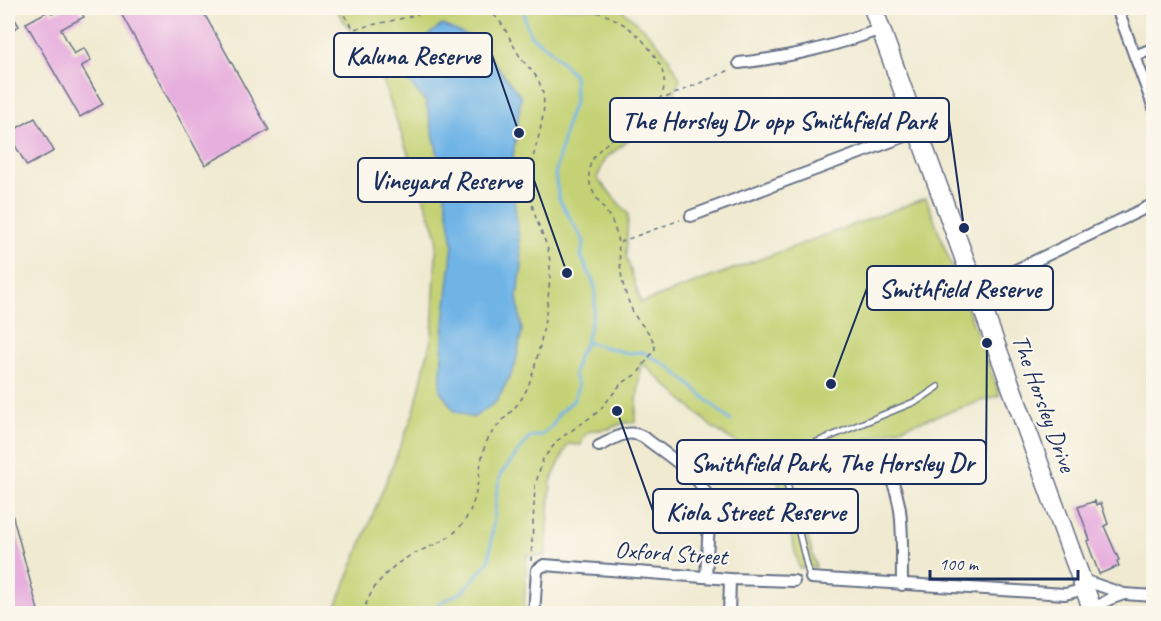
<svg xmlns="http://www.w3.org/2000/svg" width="1161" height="621" font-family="Caveat,sans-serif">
  <rect width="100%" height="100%" fill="#fbf7ec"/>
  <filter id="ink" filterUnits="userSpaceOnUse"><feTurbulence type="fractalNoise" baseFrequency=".0167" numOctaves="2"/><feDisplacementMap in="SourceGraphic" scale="12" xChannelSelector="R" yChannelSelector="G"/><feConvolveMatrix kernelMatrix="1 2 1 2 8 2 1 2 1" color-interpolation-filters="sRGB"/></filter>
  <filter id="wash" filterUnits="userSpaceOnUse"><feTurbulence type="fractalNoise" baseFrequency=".008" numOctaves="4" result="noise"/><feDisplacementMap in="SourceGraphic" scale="24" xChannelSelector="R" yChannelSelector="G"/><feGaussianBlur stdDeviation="1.35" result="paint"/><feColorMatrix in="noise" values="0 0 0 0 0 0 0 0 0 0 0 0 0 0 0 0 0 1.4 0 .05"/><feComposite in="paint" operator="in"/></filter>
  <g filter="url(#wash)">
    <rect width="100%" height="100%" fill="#f0ead1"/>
    <path fill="#c4d274" stroke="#708069" stroke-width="1.5" d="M335,8h284c27,20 47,40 61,71l-12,29 -62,50 -9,20 31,36 -2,42 15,47 285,-105 74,197 -212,70 28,102 -17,1 -23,-94 -24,-22 -39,-24 -72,-66 -6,60c-15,-1 -17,5 -28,7 -14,2 -21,-2 -26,16l-13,-1 -17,37 -5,75 -19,-1 -3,58 -191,1 81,-202 18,-77 5,-99 -62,-177 -18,-19z"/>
    <path fill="#70b4e6" stroke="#4672a2" stroke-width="1.5" d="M442,25l34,14 45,58 -10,75 11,95 -5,30 5,34 -7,35 -18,35 -24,17 -19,-7 -14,-21 4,-67 9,-79 -14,-85 -13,-57 -20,-23 -2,-25z"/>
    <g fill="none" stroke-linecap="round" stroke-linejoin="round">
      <g stroke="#70b4e6" stroke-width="3">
        <path d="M586,342l41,11 16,-1 28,16 60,53"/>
        <path d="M426,614l17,-13 19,-9 27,-31 8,-70 4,-17 29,-37 12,-2 11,-10 6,-12 15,-13 4,-14 -4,-11 4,-19 8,-14 9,-36v-20l-14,-30 3,-14 -25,-43 -4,-24 12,-53 8,-22 -1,-25 -26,-27 -17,-12 -6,-15 -1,-13"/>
      </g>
    </g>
    <g id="blocks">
      <g fill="#e7afde">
        <path d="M8,8l11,18 -11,7z"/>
        <path d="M64,8h15l5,9 -23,12 13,25 10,-6 7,13 -10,5 22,38 -23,13 -54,-94 24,-13 2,4z"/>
        <path d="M118,8h83l68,122 -64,35z"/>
        <path d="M35,118l19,33 -27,15 -19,-33z"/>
        <path d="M1095,501l1,4 5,-2 7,21 -4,2 15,34 -2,1 2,5 -20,8 -12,-33 3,-1 -12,-33z"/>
        <path d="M8,506h2l29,108h-31z"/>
      </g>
    </g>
  </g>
  <g filter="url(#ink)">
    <use href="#blocks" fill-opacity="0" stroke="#667086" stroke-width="1.5"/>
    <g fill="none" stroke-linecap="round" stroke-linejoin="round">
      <defs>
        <path id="service" d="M810,578l-27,-111 1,-7 16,-11 119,-49 19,-13"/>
        <g id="minor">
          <path d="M1117,8l37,100"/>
          <path d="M1135,56l19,-8"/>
          <path d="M739,63c52,-6 93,-16 142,-34"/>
          <path d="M691,216l228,-85"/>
          <path d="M976,289l178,-85"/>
          <path d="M599,446c16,-7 28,-19 46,-8 20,16 60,39 65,66l-4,73"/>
          <path d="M878,454c30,44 23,81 24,131"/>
          <path d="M811,578l254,16 21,-5"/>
          <path d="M1083,580l41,14 30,2"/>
          <path d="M1093,609l17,-10 14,-5"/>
          <path d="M534,614l3,-44 7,-5 186,14 64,2"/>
          <path d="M729,614l1,-35"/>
        </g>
        <path id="primary" d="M873,8l221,606"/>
      </defs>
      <use href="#service" stroke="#667086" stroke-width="8"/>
      <use href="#minor" stroke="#667086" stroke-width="14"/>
      <use href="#primary" stroke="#667086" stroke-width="21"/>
      <g stroke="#667086" stroke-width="1.5" stroke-dasharray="4.5 4.5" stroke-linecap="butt">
        <path d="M339,8l15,21 54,-12 27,-9"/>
        <path d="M658,101l72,-31"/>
        <path d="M620,242l60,-22"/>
        <path d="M531,561l4,-75 8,-27 15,-19 40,-28 23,-28 17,-11 17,-24c-2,-18 -17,-24 -23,-39 -5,-12 -10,-25 -11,-39 -2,-16 -2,-30 -7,-45 -7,-18 -26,-31 -25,-53 1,-49 122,-54 55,-131 -20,-22 -43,-32 -72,-34"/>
        <path d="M363,614c5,-22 21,-42 40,-54 24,-16 49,-15 65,-45 11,-21 10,-44 16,-66 5,-20 27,-34 38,-51 16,-24 29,-103 28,-132 0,-18 -8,-31 -14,-48 -4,-10 -6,-25 -6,-36 -1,-31 25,-72 8,-102 -4,-9 -14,-16 -19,-25 -12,-19 -14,-34 -34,-47"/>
      </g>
      <use href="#service" stroke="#fff" stroke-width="5"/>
      <use href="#minor" stroke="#fff" stroke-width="10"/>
      <use href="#primary" stroke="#fff" stroke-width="18"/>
    </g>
  </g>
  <g text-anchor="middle" stroke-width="4.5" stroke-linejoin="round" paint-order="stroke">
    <g font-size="24" fill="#1b2f5e" stroke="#fbf7ec">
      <text transform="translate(1044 403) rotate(70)" y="8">The Horsley Drive</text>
      <text transform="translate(671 553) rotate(4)" y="8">Oxford Street</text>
    </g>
  </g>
  <path fill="none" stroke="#1b2f5e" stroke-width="2" d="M519 133L492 55M964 228L949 120M567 273L534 180M831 384L867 288M987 343L986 462M617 411L653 511"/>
  <g fill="#1b2f5e" stroke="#fbf7ec" stroke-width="2">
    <circle cx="519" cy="133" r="6"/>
    <circle cx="964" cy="228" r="6"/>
    <circle cx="567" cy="273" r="6"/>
    <circle cx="831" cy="384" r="6"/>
    <circle cx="987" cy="343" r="6"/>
    <circle cx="617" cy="411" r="6"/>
  </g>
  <g fill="#fbf7ec" stroke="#1b2f5e" stroke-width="2">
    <rect x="334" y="33" width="158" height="44" rx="6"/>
    <rect x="610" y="98" width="339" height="44" rx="6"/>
    <rect x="358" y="158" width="176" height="44" rx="6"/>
    <rect x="867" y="266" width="186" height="44" rx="6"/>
    <rect x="677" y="440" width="309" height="44" rx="6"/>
    <rect x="653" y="489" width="205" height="44" rx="6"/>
  </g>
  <g font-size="26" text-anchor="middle" font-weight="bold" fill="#1b2f5e">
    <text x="413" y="64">Kaluna Reserve</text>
    <text x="779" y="129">The Horsley Dr opp Smithfield Park</text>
    <text x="446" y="189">Vineyard Reserve</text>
    <text x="960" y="297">Smithfield Reserve</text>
    <text x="832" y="471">Smithfield Park, The Horsley Dr</text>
    <text x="756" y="520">Kiola Street Reserve</text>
  </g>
  <rect width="1161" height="621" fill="none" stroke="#fbf7ec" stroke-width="30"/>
  <path d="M930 570v9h148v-9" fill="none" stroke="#1b2f5e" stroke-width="3"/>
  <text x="939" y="570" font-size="18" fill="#1b2f5e" stroke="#fbf7ec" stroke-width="4.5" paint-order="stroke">100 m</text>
</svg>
